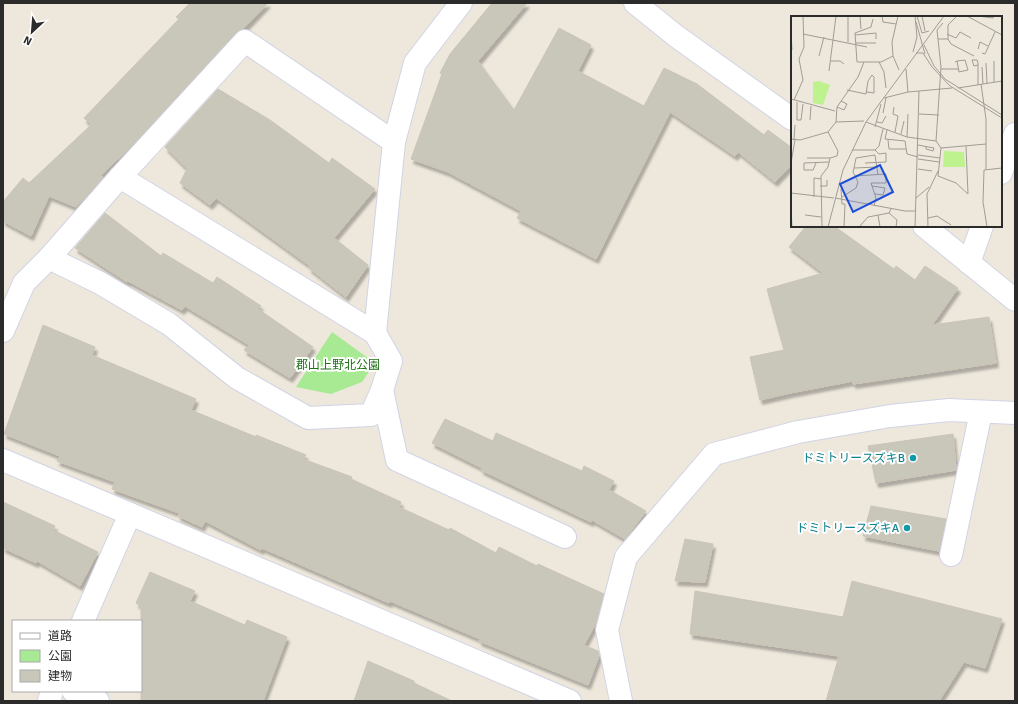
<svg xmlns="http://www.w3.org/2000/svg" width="1018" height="704" font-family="Signika,'Noto Sans JP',sans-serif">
  <defs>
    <filter id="shadow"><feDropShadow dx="2.5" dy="4.5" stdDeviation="1" flood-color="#0004"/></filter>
  </defs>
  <rect width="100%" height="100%" fill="#eee8dc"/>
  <path fill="#a7ea93" d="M332,332l43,31 -13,19 -31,12 -35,-7z"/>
  <g fill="#c9c6ba" stroke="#cac5b5" filter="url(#shadow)">
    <path d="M190,3h78l-25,26 -7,4 -102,111 -33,31 2,3 -27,29 -27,-11 -18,40 -28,-15v-19l20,-24 6,5 62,-58 -7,-7 95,-99 -3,-2z"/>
    <path d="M492,3h35l-49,58 36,49 45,-82 32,17 -13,26 66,35 20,-38 33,16 67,51 4,-5 24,18v16l-17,18 -37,-30 -3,4 -65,-44 -74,147 -79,-41 4,-7 -73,-39 -37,-13 31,-85 -2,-1 10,-19z"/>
    <path d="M218,89l52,31 59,43 3,-5 43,31 -41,49 34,27 -22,32 -37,-29 1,-2 -94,-68 -6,7 -30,-22 7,-14 -22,-22z"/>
    <path d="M105,213l56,43 2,-3 50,30 4,-6 44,29 -3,3 55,38 -23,31 -46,-28 5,-5 -64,-39 -3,4 -54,-29 -1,1 -52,-34z"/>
    <path d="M806,226h28l60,43 2,-3 19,14 10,-14 33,22 -26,37 57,-8 7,46 -143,21v-3l-63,12 -30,7 -10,-43 34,-7 -17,-61 56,-16 -34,-26z"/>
    <path d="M43,325l52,22 -3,8 104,44 -5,11 65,27v-2l50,20 -3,4 49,18 -1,2 50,23 -2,5 50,23 1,-2 46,25 3,-6 38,19 1,-2 66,30 -8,29 -12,22 14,6 1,5 -11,29 -109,-44 1,-2 -90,-38 -1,2 -127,-55 -1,2 -56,-29 -3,6 -24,-11 1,-3 -67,-24 3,-7 -58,-21 3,-5 -56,-22z"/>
    <path d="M445,419l48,22 3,-8 86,38 2,-5 30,15 -5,9 37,21 -21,28 -33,-19 -1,2 -110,-52 1,-2 -50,-25z"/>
    <path d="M953,434l3,36 -80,13 -8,-37z"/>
    <path d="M3,502l52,24 -2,4 45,22 -18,34 -43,-25 -1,2 -33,-15z"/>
    <path d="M871,506l75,13 -7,32 -76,-15z"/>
    <path d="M685,539l28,5 -8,38 -30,-1z"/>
    <path d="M150,572l45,19 -5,10 55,24 2,-5 40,17 -24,64h-122v-95l-5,-3z"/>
    <path d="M852,581l150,38 -17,49 -21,-6 -25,39h-113l13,-45 -149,-22 5,-43 148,26z"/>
    <path d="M368,661l46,20v2l38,18h-98z"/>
  </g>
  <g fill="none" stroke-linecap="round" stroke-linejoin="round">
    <defs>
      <g id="minor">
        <path d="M635,3l41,33 116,83"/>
        <path d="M1001,173l14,-39"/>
        <path d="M924,226l91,74"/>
        <path d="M49,258l71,-81"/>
        <path d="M969,263l13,-37"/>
        <path d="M3,331l21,-48 25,-25 51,25 69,41 68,54 71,40 63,-3 11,-25 9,-29 -16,-28 19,-191 21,-79 46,-60"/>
        <path d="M375,333l-255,-156 125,-136 149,101"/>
        <path d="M382,390l15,70 168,77"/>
        <path d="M3,460l567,241"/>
        <path d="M951,555l30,-143"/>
        <path d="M83,621l47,-107"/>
        <path d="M73,691l25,10"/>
        <path d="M49,701l3,-10"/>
        <path d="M621,701l-14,-71 19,-73 88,-103 84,-22 92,-16 59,-6 66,3"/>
      </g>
    </defs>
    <use href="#minor" stroke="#d1d3e5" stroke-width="24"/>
    <use href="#minor" stroke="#fff" stroke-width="22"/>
  </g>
  <g fill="#0f9aa8" stroke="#fff" stroke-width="1.5">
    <circle cx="913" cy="458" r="4"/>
    <circle cx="907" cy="528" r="4"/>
  </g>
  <g text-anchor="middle" stroke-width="4" stroke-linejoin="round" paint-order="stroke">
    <g font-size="12" fill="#1d7013" stroke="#fff">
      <text x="338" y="369">郡山上野北公園</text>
    </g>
    <g font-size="12" fill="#0d838f" stroke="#fff" text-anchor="end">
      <text x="905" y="462">ドミトリースズキB</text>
      <text x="899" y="532">ドミトリースズキA</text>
    </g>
  </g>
  <g transform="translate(791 16)">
    <rect width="211" height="211" fill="#eee8dc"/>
    <path d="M28,65l11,4 -7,20 -10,-2v-21zM153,135l20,1 1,15h-22z" fill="#bdf28e"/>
    <path fill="none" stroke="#a09c95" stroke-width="1" d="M57,0v26M69,0l1,13M91,0l1,6 13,2M126,0l5,17 7,-2M131,0l3,15M176,0l35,19M187,0l15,2 1,-2M82,3l-2,8 -16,6 2,29h24l12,-6 -1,-14 6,-26M125,6l9,32M152,7l-6,7 4,37 -5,74 5,7 -3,28 18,7 12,11 -2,-48M0,16l1,18M12,18l64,13M156,18l9,4 4,-6 11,6M64,19l21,-2v6M147,23h10v-14l9,-9M157,23l3,5 23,12M65,27h20M133,29l10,21 11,13 57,36M187,33l2,-7 8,4M122,36l4,-15 -2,-21M125,37h7l9,14M191,37l3,1 10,-22M28,40l5,-19M102,40l6,14M40,45h9l4,3M203,45v21M88,46l5,10 2,16M164,46l2,-1 8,-1 3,10 -9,2 -2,-11M195,47l1,20M187,49l-4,1 -2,-6h5l1,3v22M141,51l18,19 52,32M191,51l1,17M115,53l2,23M150,53h18M38,55l7,-55M190,68l5,35v50M167,72l44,-7M56,74l19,4 2,-13 4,-6 2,2v16l-7,-1M93,82l24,-6 44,-4M0,83l44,12M3,84l9,-20 -4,-21 5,-12 -1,-31M6,86v18h4M46,91l7,3 3,-6 -6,-3M103,91l-1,7 5,2 -3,16M92,97l3,-15M128,98l20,1M10,104l2,-16M19,104l1,-14M45,106l28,-1M75,106l41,15 29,4M86,106l5,1 4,-7M84,111l6,-23M96,114l-2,9 20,2 2,13 11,3M110,118l3,-13M116,121l1,-23M0,123l9,1 28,-8 8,-10 1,-15 21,-30 6,-15M3,124l1,-15M97,124l1,9h17M127,129l16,3 -1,3 -7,-2v-3M150,132l45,-4M61,134h23l4,-4 4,-17M127,139l22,3M16,142h23M127,143l21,3M0,147l4,-23M25,147l-3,7h-9v-7l25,-1M74,147l21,-1v-9l-7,1 -4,-4M63,152l2,-10 19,-3 3,20M127,153l14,2M29,170h7v-6M81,170l13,2 -2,7 -8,-1M50,173l1,15h3l-1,23M0,177l43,5M23,181v-19l7,1M51,181l14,-9 2,-6 -3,-6M44,182l70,13h10M125,182l13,-11M0,190l1,21M83,190l2,-8 -5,-15h15v-9l-31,2 -2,-4 1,-4 24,-1M98,197l8,7 -1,7M14,199l16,2M87,199l2,12M137,202l9,-2 14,9M31,211l-1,-51 7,-9 2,-9 7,-2 1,-5 -10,-19M37,211l15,-57 23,-48 78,-106M68,211l9,-10 21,-4 2,-4M124,211l4,-136M137,211l-1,-33 11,-23M196,211l-4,-25 1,-32 18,-2"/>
    <path fill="#1d4ed8" fill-opacity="0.15" stroke="#1d4ed8" stroke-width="2" d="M89,149l13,27 -40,20 -13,-28z"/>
    <rect width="211" height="211" fill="none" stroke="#2b2b2b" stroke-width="2"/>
  </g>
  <rect width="1018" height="704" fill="none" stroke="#2b2b2b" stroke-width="8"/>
  <rect x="12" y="620" width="130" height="72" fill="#ffffff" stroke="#aaaaaa"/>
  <rect x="20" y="633" width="20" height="6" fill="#ffffff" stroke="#aaaaaa"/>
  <text x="48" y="640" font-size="12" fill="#2b2b2b">道路</text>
  <rect x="20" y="650" width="20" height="12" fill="#a7ea93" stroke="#aaaaaa"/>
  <text x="48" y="660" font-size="12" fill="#2b2b2b">公園</text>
  <rect x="20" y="670" width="20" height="12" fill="#c9c6ba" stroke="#aaaaaa"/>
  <text x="48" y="680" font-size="12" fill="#2b2b2b">建物</text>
  <g transform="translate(32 32) rotate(206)" stroke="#ffffff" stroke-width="3" paint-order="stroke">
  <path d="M0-3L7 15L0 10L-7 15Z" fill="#2b2b2b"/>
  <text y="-6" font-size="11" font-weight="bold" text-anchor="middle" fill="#2b2b2b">N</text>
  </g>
</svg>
